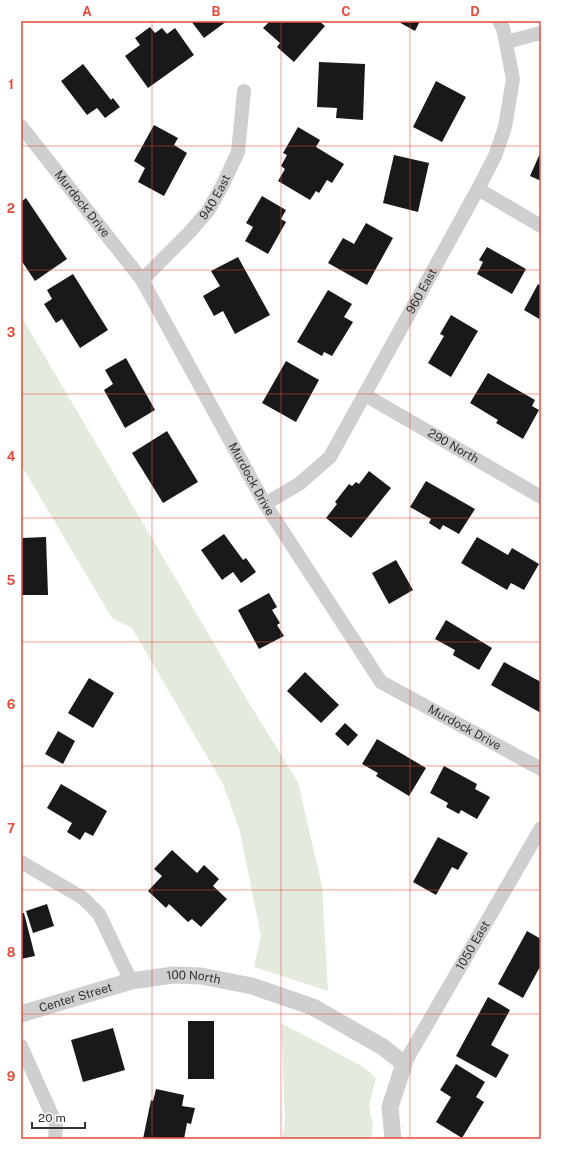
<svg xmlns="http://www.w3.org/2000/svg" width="562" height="1160" font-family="'Public Sans',sans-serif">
  <rect width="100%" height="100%" fill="#fff"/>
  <g fill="#e3ebde">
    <path d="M21,316l228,387 49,79 24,104 6,105 -74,-24 7,-31 -21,-104 -17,-48 -91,-156 -20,-10 -91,-153z"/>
    <path d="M281,1023l83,44 12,11 -7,28 4,19 -2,14h-89l3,-17z"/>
  </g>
  <g fill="#191919">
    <path d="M191,21h36l-23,17z"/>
    <path d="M270,21h49l6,5 -31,36 -17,-15 3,-4 -17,-15z"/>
    <path d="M397,21h23l-5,10z"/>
    <path d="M150,27l5,6 7,-5 5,6 8,-6 19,27 -46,33 -23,-32 15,-11 -5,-7z"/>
    <path d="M319,62l46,2 -2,56 -27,-2 1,-10 -20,-1z"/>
    <path d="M83,64l28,36 2,-2 7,9 -15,11 -8,-10 -10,7 -26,-34z"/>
    <path d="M436,81l30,16 -24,45 -29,-15z"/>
    <path d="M154,125l24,13 -4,7 13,8 -23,43 -26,-14 7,-14 -11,-7z"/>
    <path d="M298,127l22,13 -4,7 28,17 -12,19 -5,-3 -8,13 -3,-2 -6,9 -32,-19 7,-12 -4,-3 6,-11 -4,-2z"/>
    <path d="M541,151v30l-11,-5z"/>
    <path d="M394,155l35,8 -11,49 -35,-9z"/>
    <path d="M262,196l24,14 -5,9 5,3 -18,32 -23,-13 8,-14 -7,-4z"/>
    <path d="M26,198l41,61 -32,22 -14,-21v-58z"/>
    <path d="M366,223l27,15 -26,47 -39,-22 15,-25 11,6z"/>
    <path d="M487,247l39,22 -14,25 -35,-20 6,-12 -4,-2z"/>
    <path d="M238,257l32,58 -35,19 -12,-23 -9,5 -11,-20 17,-10 -9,-15z"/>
    <path d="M73,274l35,56 -28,18 -18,-29 -6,4 -12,-19 8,-5 -5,-9z"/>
    <path d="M538,284l3,2v34l-17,-10z"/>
    <path d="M328,290l24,14 -8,13 9,5 -21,34 -8,-4 -2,4 -25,-14z"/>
    <path d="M451,315l27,16 -27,46 -23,-14 16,-27 -4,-2z"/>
    <path d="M126,358l29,52 -30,18 -21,-38 9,-6 -8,-14z"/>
    <path d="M286,361l33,19 -23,42 -34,-19z"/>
    <path d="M488,373l47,27 -3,6 7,4 -16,29 -27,-16 2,-3 -28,-17z"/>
    <path d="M167,431l31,51 -35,21 -31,-50z"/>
    <path d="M369,471l22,17 -40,50 -25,-20 11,-14 -2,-2 14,-18 3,2 4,-4 3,2z"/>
    <path d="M426,481l49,28 -16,25 -16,-9 -3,5 -11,-7 2,-4 -21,-12z"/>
    <path d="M224,534l19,26 3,-2 10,14 -15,11 -8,-11 -11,8 -21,-30z"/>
    <path d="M46,537l2,58h-27v-57z"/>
    <path d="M477,537l31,18 4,-7 27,16 -15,26 -13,-7 -4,7 -46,-27z"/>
    <path d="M396,560l17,30 -24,14 -17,-31z"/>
    <path d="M269,593l8,14 -5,3 8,13 -3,2 7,11 -25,13 -21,-39z"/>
    <path d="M446,620l46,28 -13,22 -26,-15 2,-5 -20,-11z"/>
    <path d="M504,662l37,20v31l-50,-28z"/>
    <path d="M305,672l34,33 -18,18 -34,-32z"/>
    <path d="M89,678l25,15 -21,35 -25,-15z"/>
    <path d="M345,723l13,12 -10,11 -13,-12z"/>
    <path d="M58,731l17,10 -12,23 -18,-10z"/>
    <path d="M377,739l49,29 -17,28 -33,-20 2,-3 -16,-9z"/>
    <path d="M444,766l33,18 -2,5 15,8 -13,22 -16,-9 -2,4 -13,-7 2,-4 -18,-10z"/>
    <path d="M61,784l46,27 -14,25 -8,-4 -5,8 -13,-8 5,-9 -25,-15z"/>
    <path d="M438,837l30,16 -10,17 -6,-3 -16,28 -23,-13z"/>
    <path d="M172,850l25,23 7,-8 15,14 -6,7 14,13 -26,28 -9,-8 -4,3 -19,-18 -3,4 -18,-17 14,-15 -8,-7z"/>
    <path d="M47,904l7,22 -21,7 -7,-22z"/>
    <path d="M21,913h3l11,43 -14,3z"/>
    <path d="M527,931l14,8v26l-18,33 -25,-14z"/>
    <path d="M488,997l22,13 -19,35 18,10 -13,23 -40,-22z"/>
    <rect x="188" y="1021" width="26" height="58"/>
    <path d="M113,1028l12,42 -42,12 -12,-42z"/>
    <path d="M456,1064l29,18 -9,15 8,5 -22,36 -26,-16 15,-25 -11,-7z"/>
    <path d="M156,1089l28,6 -2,11 13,2 -4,16 -4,-1 -3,16h-41l8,-39 2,1z"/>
  </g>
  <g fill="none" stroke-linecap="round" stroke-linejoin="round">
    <g stroke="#cfcfcf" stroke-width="14">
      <path d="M506,42l35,-9"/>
      <path id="s1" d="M21,126l121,154 123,224 116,178 160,87"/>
      <path d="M478,189l63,37"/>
      <path id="s2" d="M142,280l45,-45 21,-24 14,-25 16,-34 6,-61"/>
      <path id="s3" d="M365,395l176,102"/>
      <path id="s4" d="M265,504l34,-20 31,-27 148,-268 17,-33 10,-29 8,-48 -10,-51 -4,-7"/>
      <path d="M21,862l62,36 16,16 32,67"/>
      <path d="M21,1046l35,78 -1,15"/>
      <path id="s5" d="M404,1064l137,-236"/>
    </g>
    <path stroke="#cfcfcf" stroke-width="17" id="s6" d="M21,1014l110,-33 42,-6 28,1 51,10 61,21 70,40 21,17 -14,43 3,32"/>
  </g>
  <path fill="none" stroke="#e34b3b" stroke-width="1" stroke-opacity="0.55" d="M152,21v1118M281,21v1118M410,21v1118M21,146h520M21,270h520M21,394h520M21,518h520M21,642h520M21,766h520M21,890h520M21,1014h520"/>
  <g text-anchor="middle" stroke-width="4" stroke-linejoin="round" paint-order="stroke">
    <g font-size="12" fill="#323232" stroke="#fff">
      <text dy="4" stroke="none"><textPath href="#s2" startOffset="111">940 East</textPath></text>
      <text dy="4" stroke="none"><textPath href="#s1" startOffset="99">Murdock Drive</textPath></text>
      <text dy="4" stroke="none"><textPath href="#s4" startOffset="270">960 East</textPath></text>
      <text dy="4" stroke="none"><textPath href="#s3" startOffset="102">290 North</textPath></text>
      <text dy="4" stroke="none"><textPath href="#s1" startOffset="423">Murdock Drive</textPath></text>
      <text dy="4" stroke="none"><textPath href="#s1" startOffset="759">Murdock Drive</textPath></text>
      <text dy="4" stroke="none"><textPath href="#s5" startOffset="137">1050 East</textPath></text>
      <text dy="4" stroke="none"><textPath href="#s6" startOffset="178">100 North</textPath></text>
      <text dy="4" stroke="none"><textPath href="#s6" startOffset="57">Center Street</textPath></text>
    </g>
  </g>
  <rect width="562" height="1160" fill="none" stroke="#ffffff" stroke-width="44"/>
  <path d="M32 1122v6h53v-6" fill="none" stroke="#323232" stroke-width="2"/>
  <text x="38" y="1122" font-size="12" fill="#323232" stroke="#ffffff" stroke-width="3" paint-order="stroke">20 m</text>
  <rect x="22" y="22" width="518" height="1116" fill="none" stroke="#e34b3b" stroke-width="1.5"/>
  <g font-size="13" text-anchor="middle" font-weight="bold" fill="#e34b3b">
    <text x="87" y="16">A</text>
    <text x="216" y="16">B</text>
    <text x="346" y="16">C</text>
    <text x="475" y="16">D</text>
    <text x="11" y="89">1</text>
    <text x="11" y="213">2</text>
    <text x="11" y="337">3</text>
    <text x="11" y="461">4</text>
    <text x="11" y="585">5</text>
    <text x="11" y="709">6</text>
    <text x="11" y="833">7</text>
    <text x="11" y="957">8</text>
    <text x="11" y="1081">9</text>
  </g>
</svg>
